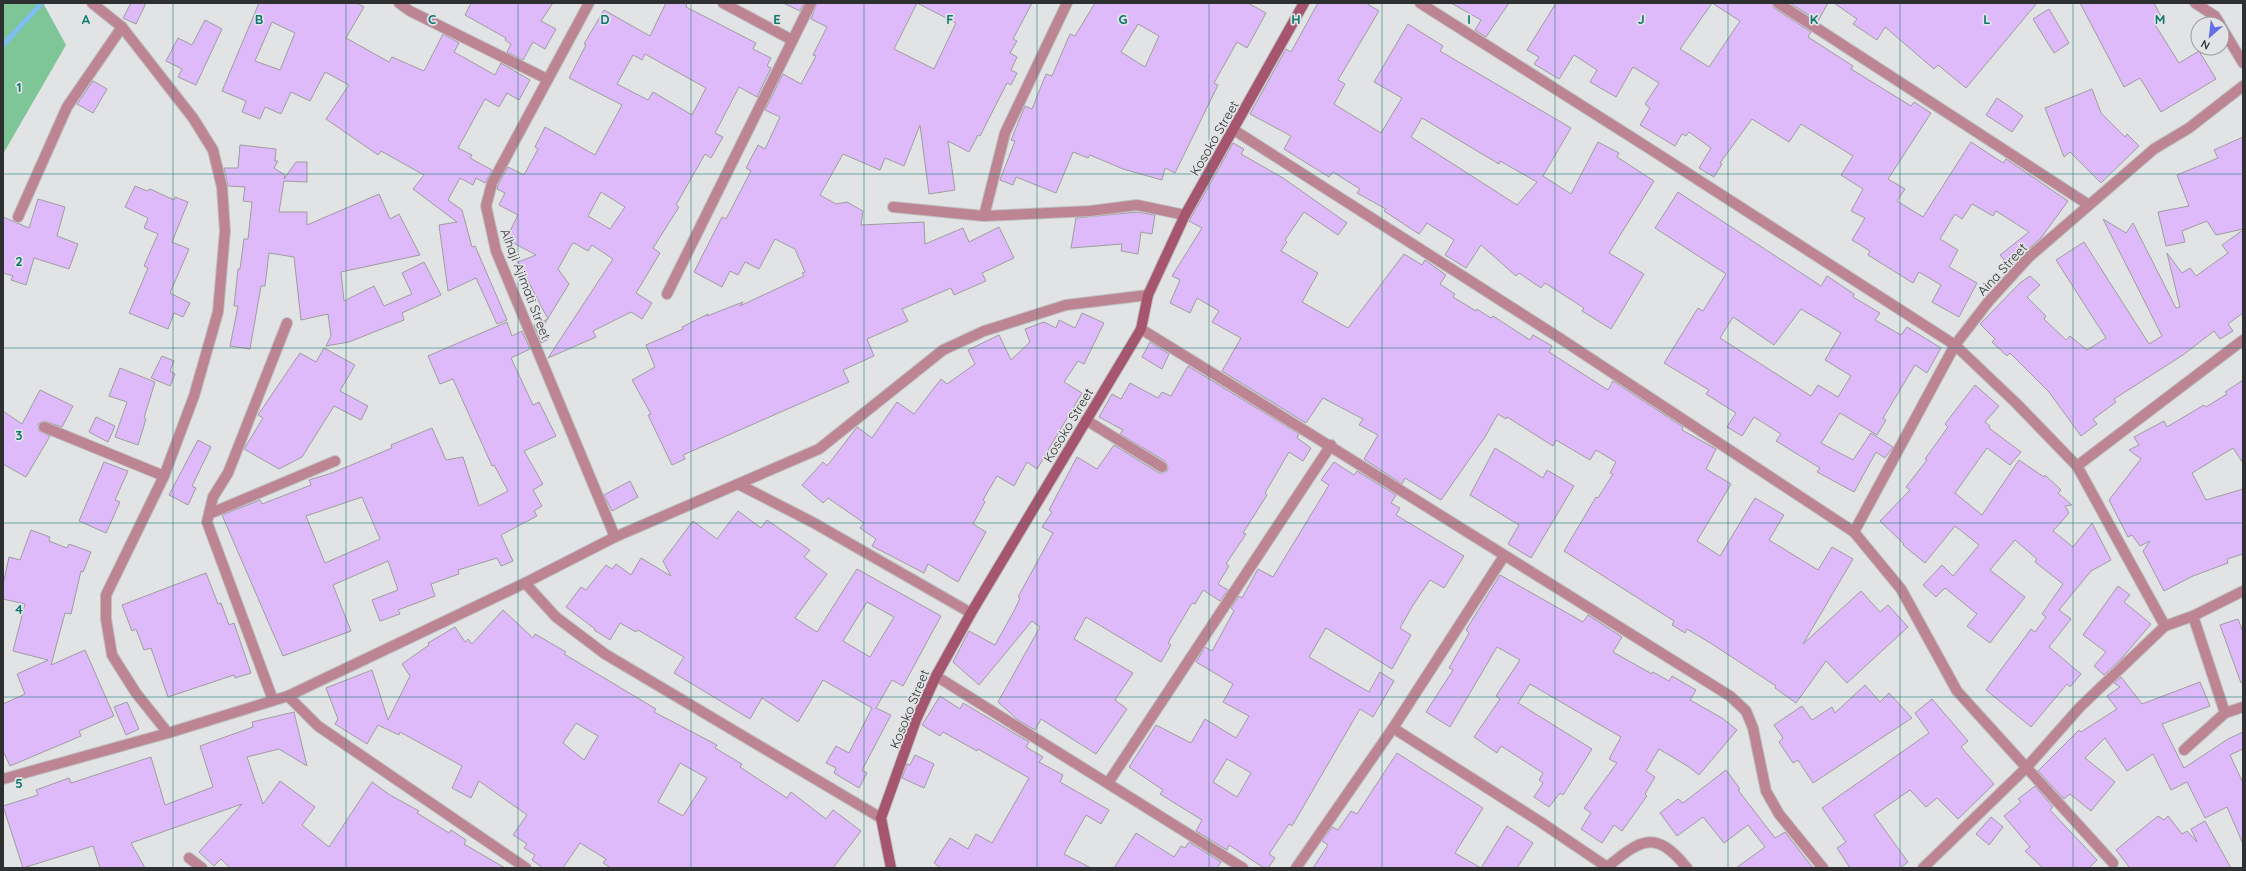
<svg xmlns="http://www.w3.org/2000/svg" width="2246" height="871" font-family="Quicksand,sans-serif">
  <rect width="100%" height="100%" fill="#e1e3e5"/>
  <path fill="#7ec598" d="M3,3h40l23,42 -63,109z"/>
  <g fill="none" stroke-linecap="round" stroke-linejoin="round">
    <path stroke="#7ebef0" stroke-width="5" d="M3,45l39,-42"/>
  </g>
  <g fill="#dfbafb" stroke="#9e9d9f" fill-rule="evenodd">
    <path d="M131,3h15l-10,21 -13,-6z"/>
    <path d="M259,3h98l7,4 -18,31 43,24 3,-5 32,14 19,-37 16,9 -5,9 41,23 6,-12 29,17 -11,20 -12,-7 -8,14 -14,-8 -27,49 14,7 -2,3 22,12 -7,13 -9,-5 -3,7 -13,-7 -12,22 14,10 10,37 3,-1 32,74 -10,4 -21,-46 -28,13 -9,-66 18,-3 -44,-33 11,-14 -43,-24 -3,4 -52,-36 23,-34 -24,-13 -15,29 -19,-9 -10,22 -16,-7 -5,12 -18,-7 4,-11 -24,-10zM272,22l23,11 -15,37 -25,-9z"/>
    <path d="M471,3h82l-12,18 15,8 -11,20 -12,-7 -10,18 -16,-8 4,-8 -6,-4 1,-2 -41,-23z"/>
    <path d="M666,3h21l-1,4 70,36 -3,6 18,9 -4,8 4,2 -14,29 -18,-10 -24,46 8,4 -12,21 -6,-4 -29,51 3,2 -26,41 7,5 -24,40 16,10 -10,16 -11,-7 -38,19 3,6 -48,21 65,-99 -21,-14 -4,6 -14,-8 -2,1 -14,25 11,15 -30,49 10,6 -8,4 -7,-18 14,-6 -30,-57 18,-7 -30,-16 12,-24 -19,-10 6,-12 -8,-4 1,-4 10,-18 16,8 14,-26 -3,-2 10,-20 50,28 27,-50 -53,-27 17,-33 -2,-1 20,-34 46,26zM645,54l61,34 -14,27 -39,-23 -5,8 -31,-16 16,-29 9,5zM601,192l24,15 -15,22 -22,-13z"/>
    <path d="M783,3h21l-4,8z"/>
    <path d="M817,3h100l-23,46 40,20 22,-46 -39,-20h115l-19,36 4,2 -7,12 7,4 -6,13 6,3 -6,12 -4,-2 -27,53 -2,-1 -9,17 -21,-11 7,49 -26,4 -9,-69 -16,41 -19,-8 -5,12 -37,-16 -23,41 16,9 11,-2 16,9 -2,14 63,-3 1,22 38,-16 6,14 30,-15 15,31 -32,15 4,8 -32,14 -3,-7 -49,21 6,12 -41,18 7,17 -31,14 6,12 -166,73 2,4 -13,6 -24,-50 3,-1 -19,-34 23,-13 -9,-22 37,-16 -1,-2 26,-13 -1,2 36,-14 -3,4 64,-30 -2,-3 3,-1 -10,-23 -20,-10 -16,30 -14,-7 -7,13 -8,-4 -8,16 -28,-15 28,-55 4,2 25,-48 -5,-3 12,-23 7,4 15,-32 -15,-7 18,-36 18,10 15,-28 -3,-1 14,-28 -16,-8z"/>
    <path d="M1095,3h153l18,10 -19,35 -10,-6 -23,41 4,2 -43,88 -10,-5 -3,12 -39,-11 -33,-14 -2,3 -15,-6 -17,41 -40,-16 -3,8 -13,-5 15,-39 -4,-1 14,-34 7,3 14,-35 6,2 18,-42 5,2zM1138,24l21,12 -14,31 -24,-15z"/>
    <path d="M1318,3h48l13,8 -41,69 7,4 -11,20 47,29 21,-35 -28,-16 34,-58 35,22 -3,5 131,77 -28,48 28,18 27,-52 21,11 -2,4 37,24 -45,72 35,21 -33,55 -29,-18 2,-3 -39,-25 -4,5 -22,-15 -3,3 -35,-31 -15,23 -21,-13 9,-15 -27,-17 -8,11 -35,-23 2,-2 -29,-16 3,-4 -27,-17 -4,5 -45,-28 7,-13 -41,-22 36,-65 5,3zM1422,118l77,46 1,-3 37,21 -20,23 -106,-68z"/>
    <path d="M1451,3h58l-23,34 -11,-7 6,-10z"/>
    <path d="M1556,3h216l2,5 37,24 -3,5 45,29 -2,3 60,37 3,-4 17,11 -43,66 17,10 -8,12 26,16 48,-75 32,21 3,-4 62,42 -27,37 -32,28 -9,-11 29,-23 -33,-21 -3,5 -21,-12 -10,15 -7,-5 -15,25 18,11 -9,17 28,16 -18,34 -27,-15 9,-17 -22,-13 -6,11 -45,-28 2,-4 -18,-11 13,-22 -14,-7 12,-22 -22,-14 12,-19 -52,-32 -12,18 -37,-23 -32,44 2,1 -8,13 -15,-9 12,-20 -22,-16 -3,4 -4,-2 -7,12 -35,-21 10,-17 -5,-4 14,-21 -26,-16 -17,30 -26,-15 7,-12 -23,-15 -15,24 -25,-15 5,-7 -12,-7zM1712,3l28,18 -31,46 -29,-18z"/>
    <path d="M1790,3h38l-10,18z"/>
    <path d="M1834,3h203l-71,85 -28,-23 -4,4 -49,-42 -8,13 -24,-16 4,-5z"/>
    <path d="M2080,3h74l8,15 -8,5 25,40 20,-12 17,28 -55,33 -21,-34 -16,9z"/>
    <path d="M2049,9l20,34 -15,10 -21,-34z"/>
    <path d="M205,20l17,9 -26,56 -18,-8 4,-8 -16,-8 12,-23 14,7z"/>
    <path d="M93,81l14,8 -14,24 -16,-9z"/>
    <path d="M2092,89l9,24 24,24 2,-3 12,12 -38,37 -31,-31 -6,5 -19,-49z"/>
    <path d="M1997,98l26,18 -11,16 -26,-17z"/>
    <path d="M2243,137v92l-27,6 -9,-14 -25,10 3,11 -19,4 -8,-34 31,-6 -12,-31 41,-17 -4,-8z"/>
    <path d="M1233,143l11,6 -3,5 42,24 64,45 -9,12 -34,-23 -19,28 2,2 -6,9 37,22 -16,29 46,26 56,-74 18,11 3,-5 21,15 -6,9 15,10 -2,3 23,14 1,-2 14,9 2,-2 37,24 3,-5 19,11 -3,6 59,38 5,-9 70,46 -1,3 34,19 -10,20 25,15 -34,57 23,15 35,-58 29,17 -15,25 49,30 14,-23 21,12 -50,85 58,-53 19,21 8,-7 20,22 -61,56 -21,-22 -30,42 -21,-15 1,-2 -64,-42 -25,-15 -2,4 -13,-8 2,-4 -110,-70 32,-54 2,1 15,-24 -3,-1 6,-11 -20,-12 -6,10 -34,-20 -3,6 -46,-29 -1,2 -8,-5 -13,23 -44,63 -36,-22 -3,6 -38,-25 14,-24 -19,-10 4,-6 -40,-21 -17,25 -84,-52 19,-33 -29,-16 7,-11 -22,-13 -7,15 -20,-10 10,-23 -8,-4 30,-48 -13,-7z"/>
    <path d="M240,145l36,4 -1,12h3l-4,7 11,7 -1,4 12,-17h11v20l-23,-1 -5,31h28v13l72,-31 11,25 9,-5 21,41 -79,17 3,29 30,-15 10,20 28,-12 -10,-21 22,-11 17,33 -39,18 2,7 -55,22 -23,4 5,-10 -3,-22 -27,6 -7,-63 -25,-4 -4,33h-4l-11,63 -20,-3 8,-40h-4l4,-37h2l4,-30h4l4,-37 -9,-1 2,-14 -17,-1 -4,-18h14z"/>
    <path d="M135,186l12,5 3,-2 24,11 1,-3 13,5 -16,40 17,7 -19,44 20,10 -7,14 -9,-4 -6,16 -39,-16 19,-45 -4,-2 14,-32 -14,-6 4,-10 -23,-11z"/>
    <path d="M1678,192l143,94 6,-10 27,18 -1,3 27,16 -5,7 26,15 6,-8 34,21 -14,25 -12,-8 -32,53 3,2 -9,15 -37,-22 -19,30 32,17 18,-27 22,14 -8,11 -9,-6 -22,40 -37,-20 3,-4 -44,-27 5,-7 -27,-17 -12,19 -15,-9 9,-14 -30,-19 3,-4 -45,-27 34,-55 5,3 23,-37 -71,-46zM1801,309l40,24 -16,27 26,16 -13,21 -20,-12 -7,11 -91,-58 13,-21 41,28z"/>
    <path d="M38,199l27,8 -8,29 21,8 -9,25 -35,-11 -8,27 -15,-5 2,-4 -10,-3v-56l26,11z"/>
    <path d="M1137,212l18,3 -3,19 -11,-2 -3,22 -17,-3 1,-7 -51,4 5,-30z"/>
    <path d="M2103,219l23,14 7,-10 43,85 4,-1 -13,-54 15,20 8,-5 6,8 32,-23 -6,-8 21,-15v83l-15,11 5,7 -13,8 -6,-8 -31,24 -69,44 2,3 -23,17 4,5 -16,12 -32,-44 -39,-39 -3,3 -15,-14 3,-3 -15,-15 40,-41 10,-7 10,9 -13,12 19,19 -2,3 22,21 4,-4 17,14 19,-12 -50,-78 28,-18 65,102 13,-8z"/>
    <path d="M1082,313l22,10 -20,41 -6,-3 -14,21 18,11 -45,76 -10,-7 -13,24 -17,-10 -14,24 2,2 -12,22 13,8 -28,50 -30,-18 -4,9 -52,-27 4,-7 -16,-11 4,-5 -36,-25 -5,5 -21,-18 21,-23 4,4 30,-39 15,11 25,-36 17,12 27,-35 6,5 28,-20 -7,-14 31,-15 12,25 19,-18 -5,-13 19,-7 12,6 3,-8 16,8z"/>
    <path d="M507,322l5,14 10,-5 8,18 -19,9 22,47 6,-3 17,34 -32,15 19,33 -10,6 9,16 -8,5 3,5 -36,19 12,26 -12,5 -4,-8 -39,12 1,4 -28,10 4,12 -37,14 2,4 -20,7 -8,-21 26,-10 -10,-29 -55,24 18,46 -68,25 -61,-141 38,-15 2,4 49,-19 -2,-5 23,-7 60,-25 -1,-3 41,-17 14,32 17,-3 16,49 29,-15 -14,-26 -2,1 -39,-87 -13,5 -12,-28zM362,497l18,42 -55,24 -19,-47z"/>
    <path d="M1150,342l19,12 -7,15 -20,-12z"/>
    <path d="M324,348l31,17 -15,26 28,15 -7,14 -27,-14 -32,51 -23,12 -35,-20 19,-31 -5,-3 42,-62 16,9z"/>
    <path d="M162,356l12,5 -4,10 5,3 -5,12 -19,-8z"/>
    <path d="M1188,366l111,68 -2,4 14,10 -8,13 -14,-9 -24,41 2,2 -24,38 3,1 -20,30 3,2 -11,18 10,6 -8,11 -17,-11 -8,14 -3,-1 -24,40 3,2 -10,17 -75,-45 -12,22 59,34 -18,27 12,9 -31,45 -55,-35 -6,11 -17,-10 -20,-18 42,-75 -8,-6 -53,64 -26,-23 16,-31 26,14 20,-36 5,-11 -2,-1 35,-64 -11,-6 10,-15 -3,-2 28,-53 20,12 17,-24 45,28h3l5,-2 1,-4 -3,-6 -45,-27 3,-4 -24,-13 13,-23 9,5 9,-16 28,15 4,-6 9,4z"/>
    <path d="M120,368l35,14 -11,36 2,1 -8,26 -23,-8 12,-35 -18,-6z"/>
    <path d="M2243,380v83l-10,-15 -41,25 14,27 37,-11v65l-16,5 1,4 -35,13 -29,15 -21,-40 7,-10 -10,5 -8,-11 -4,2 -19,-37 32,-41 -12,-9 10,-5 -5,-8 30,-16 3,6 37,-22 2,2 21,-13 -2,-2z"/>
    <path d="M1975,385l24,21 -14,16 5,4 -1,2 32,24 -11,13 -23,-17 -32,45 27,22 37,-55 25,17 1,-2 16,15 -3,3 14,12 -7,1 4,7 -16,18 20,16 19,-24 19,37 -20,11 -32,39 12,9 -22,28 32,27 -11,13 -3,-3 -36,43 -45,-37 45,-61 4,3 11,-15 -4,-3 21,-30 -28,-22 2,-3 -22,-19 -25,30 35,27 -35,46 -23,-17 10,-12 -32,-26 -9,9 -13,-12 19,-20 11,11 26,-31 -24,-19 -30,37 -22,-18 1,-1 -24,-23 30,-31 -4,-3 21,-27 -2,-1 23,-32 -3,-3z"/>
    <path d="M40,390l33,16 -11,21 -18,-6 -6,3 1,7 11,5 -24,41 -23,-13v-53l19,13z"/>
    <path d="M96,417l19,9 -7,16 -19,-10z"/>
    <path d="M198,440l13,7 -19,39 4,2 -8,17 -19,-10z"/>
    <path d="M1495,448l48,30 4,-8 27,16 -43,72 -23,-14 11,-19 -49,-30z"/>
    <path d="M104,462l24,9 -13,29 5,2 -14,31 -27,-12z"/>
    <path d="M1334,462l20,13 3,-4 39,24 -5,8 9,5 -4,7 68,41 -20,32 -14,-8 -17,25 -13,23 11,7 -19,34 -66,-41 -17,29 60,35 11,-20 14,9 -21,36 -13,-8 -68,117 -3,-2 -20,30 6,4 -7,10h-4l-35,-23 -2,5 -31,-19 6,-11 -42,-26 3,-4 -34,-23 27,-42 35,18 14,-24 31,19 13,-22 -26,-14 10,-18 -37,-22 9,-15 7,4 22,-40 -3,-3 8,-12 3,2 16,-29 15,8 56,-92 -8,-5zM1227,759l24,14 -14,24 -24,-15z"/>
    <path d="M630,481l8,16 -26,14 -8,-16z"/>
    <path d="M738,511l23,17 6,-8 43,30 -6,7 23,17 -32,44 22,14 40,-63 84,47 -38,70 -11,-6 -16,28 15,7 -29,55 5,3 -8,15 -25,-15 2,-5 -10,-5 10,-17 13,7 23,-45 -49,-28 -25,42 -36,-24 -12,21 -76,-46 10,-16 -46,-27 -2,2 -16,-9 -10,17 -16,-10 1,-1 -29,-22 15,-20 5,3 20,-25 6,4 4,-5 15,11 10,-17 30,18 -8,-15 30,-40 24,18zM867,602l27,15 -24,40 -27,-16z"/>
    <path d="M31,530l19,7 -1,4 18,7 2,-4 22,8 -8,20 -2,-1 -10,43 -6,-1 -14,52 34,-15 29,66 -35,15 2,5 -71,30 -7,-15v-47l22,-10 -8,-20 31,-14 -35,-9 12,-47 -22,-5v-14l6,-28 11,3z"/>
    <path d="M206,573l12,31 3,-1 8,22 5,-2 17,50 -16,5 -1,-3 -66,22 -17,-49 -7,2 -8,-21 -4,2 -10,-26z"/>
    <path d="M1500,575l83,47 5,-7 34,22 -9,15 39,22 1,-2 16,9 3,-5 24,14 -6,10 32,18 15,12 -38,45 -10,-8 -30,-18 -13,22 9,6 -10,17 2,2 -25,35 -8,-6 -12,18 -21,-14 10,-16 -7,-5 33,-45 -8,-4 12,-22 -91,-53 -12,19 74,46 -29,46 -3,-2 -11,14 -15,-10 9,-14 -4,-3 4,-7 -42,-27 -4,7 -23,-16 26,-38 -4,-3 24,-36 -23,-13 -47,80 -24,-15 27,-42 -4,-2 20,-35 -3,-3z"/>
    <path d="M2118,586l12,9 -6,7 27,22 -29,34 -18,17 -10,-9 12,-14 -23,-17z"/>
    <path d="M503,610l30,28 2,-4 31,18 -2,2 92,55 -2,3 63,33 -2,3 27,16 -2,3 47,31 4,-6 35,27 7,-9 28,21 -28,37h-222l-8,-5 3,-4 -26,-16 -17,25h-20l-11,-8 3,-5 -11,-7 3,-4 -14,-9 14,-20 -48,-34 -8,17 -19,-10 10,-22 -62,-34 -1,3 -21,-10 -11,19 -32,-20 3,-5 -12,-31 46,-18 16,50 22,-44 -8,-12 27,-19 -1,-2 27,-16 10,15 3,-3 4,5zM576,723l22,13 -14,24 -21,-17zM680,763l27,15 -24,38 -25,-14z"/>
    <path d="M2238,619l5,13v50l-2,1 -21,-58z"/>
    <path d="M2121,677l21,27 58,-22 10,24 -48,18 22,44 44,-29 15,-7v17l-13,6 13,28v61l-16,-37 -22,11 -18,-36 -16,8 -18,-36 -26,17 -22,-33 -20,20 30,24 -24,29 -21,-17 -6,5 -26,-28 41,-41 2,2 36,-23 -10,-13 13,-9 -6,-4z"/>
    <path d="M1865,685l15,17 9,-9 23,25 -99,65 -15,-23 -5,3 -14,-21 4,-4 -9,-13 28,-19 10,14 20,-13 3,6z"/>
    <path d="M940,696l20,13 3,-6 66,39 -3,5 17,10 -4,5 24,13 -3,7 49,28 -8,14 -15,-9 -22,39 27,14h-150l-7,-5 16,-25 18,11 8,-15 16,9 37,-65 -51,-29 -1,2 -34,-19 -3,4 -18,-11z"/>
    <path d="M1932,699l36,42 -7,6 33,37 -36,35 -21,-21 -11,9 -16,-17 -36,25 34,47 -8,6h-50l-13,-20 9,-6 -24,-34 107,-75 -14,-20z"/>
    <path d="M127,702l12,27 -13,6 -12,-28z"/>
    <path d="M294,712l13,54 -28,-17 -32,8 16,47 17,-23 35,26 -13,18 27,22 43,-65 18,13 29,16 -2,2 32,20 2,-3 15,10 -2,4 41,24h-275l-9,-9 -7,7 -15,-14 43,-48 -111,39 14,25h-45l-7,-22 -70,22 -20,-62 35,-11 -2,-5 33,-12 2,5 80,-26 14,48 48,-18 -13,-41 53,-19 -1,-5z"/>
    <path d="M1397,753l86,55 -28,45 26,15 26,-42 26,17 -16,25h-204l15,-23 -6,-4 10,-14 6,3 13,-19 6,3z"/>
    <path d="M915,755l19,9 -10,24 -22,-10 5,-14 3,1z"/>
    <path d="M1726,770l14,19 -2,1 37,48 10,-6 28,36h-77l29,-21 -17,-22 -24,18 -21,-26 -26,19 -17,-23 18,-14 5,4z"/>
    <path d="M2035,786l18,21 -3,3 47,50 -8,8h-46l-18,-17 5,-4 -26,-31 17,-14 -3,-3z"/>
    <path d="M2158,816l6,4 4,-4 14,18 5,-3 10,11 -6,-13 14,-8 26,47h-101l-14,-18z"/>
    <path d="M1991,817l12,10 -14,18 -13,-11z"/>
    <path d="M1136,833l38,24 7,-11 4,2 4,-6 32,20 -4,6h-103z"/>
  </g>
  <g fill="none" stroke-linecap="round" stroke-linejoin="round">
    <defs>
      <path id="lane" d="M1086,420l76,47"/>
      <g id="street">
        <path d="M92,3l30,24 71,91 20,32 9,37 3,44 -7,81 -24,84 -30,80 -58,119v24l6,36 24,38 32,40"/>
        <path d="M399,3l11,8 137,68"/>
        <path d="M589,3l-97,180 -6,23 10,45 119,286"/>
        <path d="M723,3l69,37"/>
        <path d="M1420,3l227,144 308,198 62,59 60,62 88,160"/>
        <path d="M1778,3l311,202"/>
        <path d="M2195,3l20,13 5,8"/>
        <path d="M2222,28l21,35"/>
        <path d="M1234,130l324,207 296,195 47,57 56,102 156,172"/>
        <path d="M893,207l91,9 106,-5 47,-6 48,10"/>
        <path d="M984,216l21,-83 62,-130"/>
        <path d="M18,217l49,-110 55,-80"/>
        <path d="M667,294l144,-291"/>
        <path d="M1141,329c197,121 392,245 589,367l16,15 7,17 13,63 13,23 44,54"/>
        <path d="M44,427l120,49"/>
        <path d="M2077,466l166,-126"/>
        <path d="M740,485l74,38 157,90"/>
        <path d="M209,514l126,-53"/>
        <path d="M1854,532l101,-187 34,-44 40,-44 125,-108 35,-21 54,-42"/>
        <path d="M525,583l31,34 49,37 276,164"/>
        <path d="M2193,616l32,97"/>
        <path d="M936,676l307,192"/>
        <path d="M288,696l30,30 208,142"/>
        <path d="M273,700l-66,-178 6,-25 15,-24 59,-150"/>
        <path d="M1393,728l146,93 68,46"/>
        <path d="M2184,750l41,-37 18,-6"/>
        <path d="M3,779l165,-46 120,-37 237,-113 90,-46 204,-88 124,-99 41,-19 82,-26 82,-10"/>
        <path d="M1108,783l223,-338"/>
        <path d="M189,858l13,10"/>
        <path d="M1296,868l97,-140 111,-172"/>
        <path d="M1606,868c34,-28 49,-40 81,0"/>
        <path d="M1923,868l103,-100 54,-61 85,-81 28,-10 50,-25"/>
      </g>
      <path id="secondary" d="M891,868l-10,-50 35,-98 20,-44 35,-63 170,-284 7,-34 37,-80 119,-212"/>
    </defs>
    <use href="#lane" stroke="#bdbfc1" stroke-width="12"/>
    <use href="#street" stroke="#bdbfc1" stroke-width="12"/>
    <use href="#secondary" stroke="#bdbfc1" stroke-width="12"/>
    <use href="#lane" stroke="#bd8594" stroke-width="10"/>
    <use href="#street" stroke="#bd8594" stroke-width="10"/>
    <use href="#secondary" stroke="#a5566e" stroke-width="10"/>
  </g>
  <path fill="none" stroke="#0f766e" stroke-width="1" stroke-opacity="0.55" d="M173,3v865M346,3v865M518,3v865M691,3v865M864,3v865M1037,3v865M1209,3v865M1382,3v865M1555,3v865M1728,3v865M1900,3v865M2073,3v865M3,174h2240M3,348h2240M3,523h2240M3,697h2240"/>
  <g text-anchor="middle" stroke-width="3.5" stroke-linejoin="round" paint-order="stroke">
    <g font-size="13" fill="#2e2f30" stroke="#e1e3e5">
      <text transform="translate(1214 138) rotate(-60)" y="5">Kosoko Street</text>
      <text transform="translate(2002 269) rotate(-47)" y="5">Aina Street</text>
      <text transform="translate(526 284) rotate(69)" y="5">Alhaji Ajimati Street</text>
      <text transform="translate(1068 425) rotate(-59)" y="5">Kosoko Street</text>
      <text transform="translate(909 709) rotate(-68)" y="5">Kosoko Street</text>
    </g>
  </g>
  <g font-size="13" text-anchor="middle" font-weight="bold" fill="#0f766e" stroke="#e1e3e5" stroke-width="3.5" stroke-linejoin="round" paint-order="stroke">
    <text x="86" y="24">A</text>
    <text x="259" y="24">B</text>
    <text x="432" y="24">C</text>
    <text x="605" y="24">D</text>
    <text x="777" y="24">E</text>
    <text x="950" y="24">F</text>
    <text x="1123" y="24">G</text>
    <text x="1296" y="24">H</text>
    <text x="1469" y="24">I</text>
    <text x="1641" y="24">J</text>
    <text x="1814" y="24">K</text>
    <text x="1987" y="24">L</text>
    <text x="2160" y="24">M</text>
    <text x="19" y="92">1</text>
    <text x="19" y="266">2</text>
    <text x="19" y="440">3</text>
    <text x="19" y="614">4</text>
    <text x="19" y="788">5</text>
  </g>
  <rect width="2246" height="871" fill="none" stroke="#2e2f30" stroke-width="8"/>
  <g transform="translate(2210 36) rotate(208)"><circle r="19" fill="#e1e3e5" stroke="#999b9d"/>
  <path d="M0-3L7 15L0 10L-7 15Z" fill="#636de5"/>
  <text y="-6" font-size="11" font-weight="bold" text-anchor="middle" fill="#2e2f30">N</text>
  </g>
</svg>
